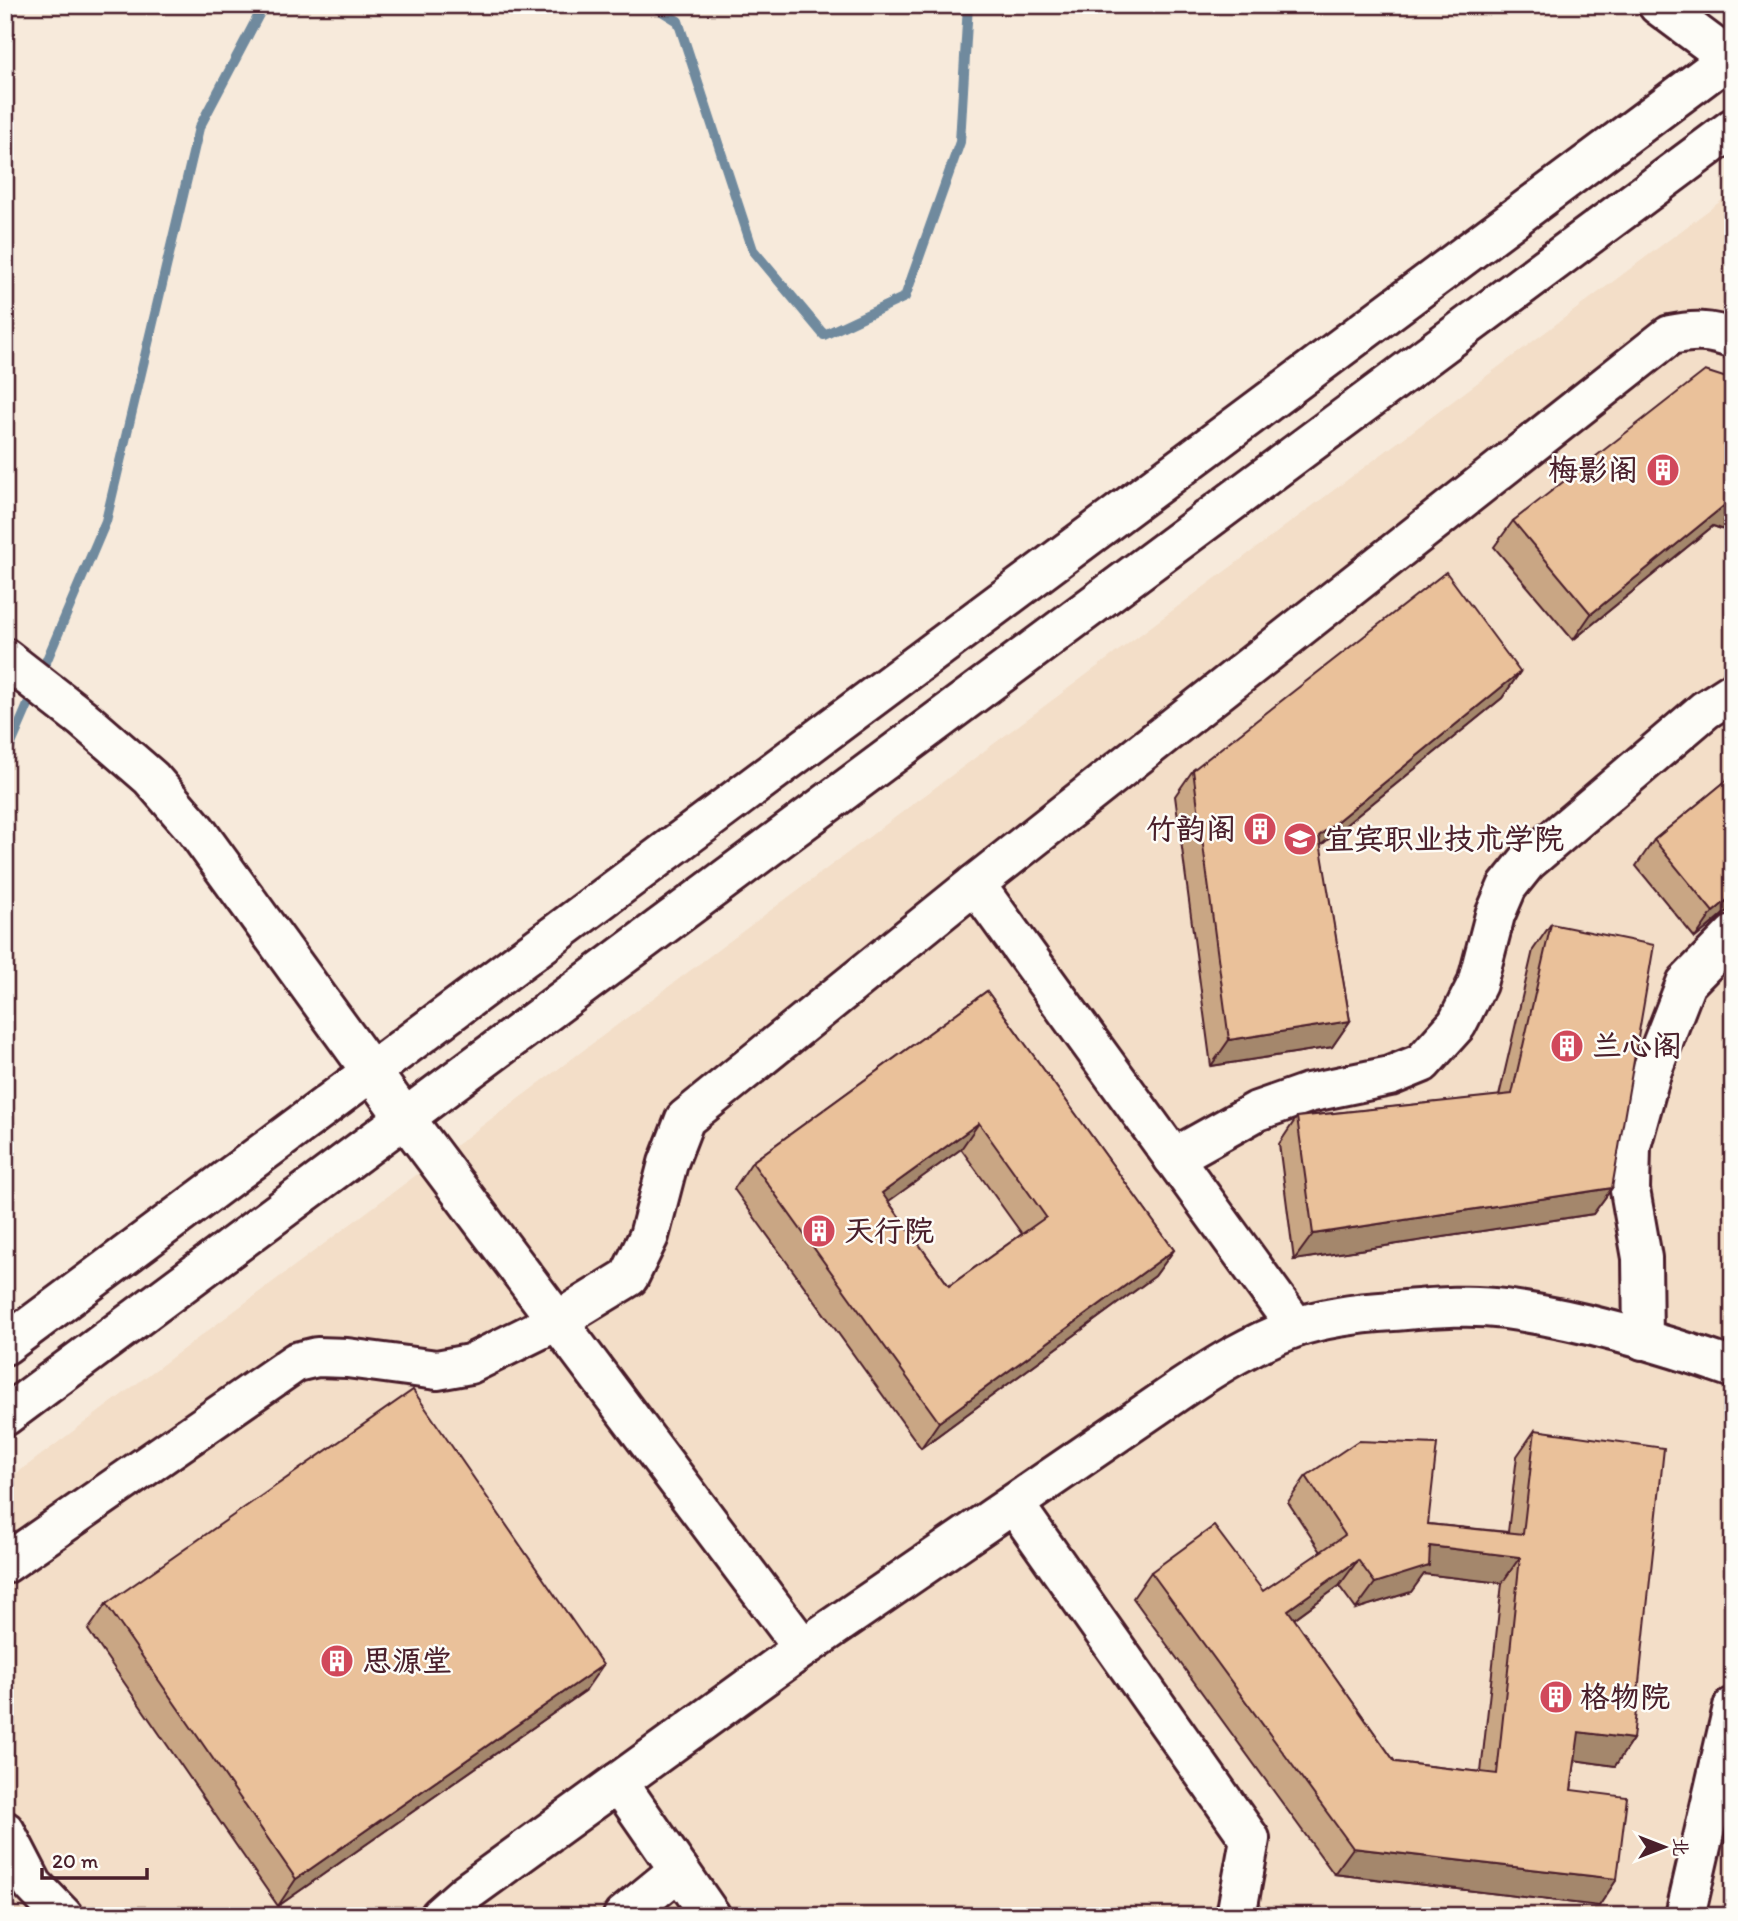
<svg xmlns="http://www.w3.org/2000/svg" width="1738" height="1921" font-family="Itim,'LXGW WenKai TC',sans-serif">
  <rect width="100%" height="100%" fill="#f7eadb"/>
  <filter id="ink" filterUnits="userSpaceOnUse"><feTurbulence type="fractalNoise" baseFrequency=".0143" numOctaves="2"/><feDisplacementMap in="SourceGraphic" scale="14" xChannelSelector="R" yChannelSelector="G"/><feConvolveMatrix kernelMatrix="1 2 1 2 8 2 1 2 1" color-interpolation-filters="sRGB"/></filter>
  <g filter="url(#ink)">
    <path fill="#f3dec8" d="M1729,195h4v1721h-1728v-434z"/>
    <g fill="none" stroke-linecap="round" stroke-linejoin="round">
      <g stroke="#708a9e" stroke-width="10">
        <path d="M652,5l26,16 75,229 71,85 81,-38 55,-155 8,-137"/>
        <path d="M40,676l66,-155 93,-393 65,-123"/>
        <path d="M5,758l29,-67"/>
      </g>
      <defs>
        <g id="minor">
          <path d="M5,658l77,60 69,60 45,52 209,288 398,530"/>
          <path d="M975,884l321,443"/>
          <path d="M1173,1158l84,-47 51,-18 82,-17 32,-13 35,-39 20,-40 18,-69 12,-28 20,-25 178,-152 28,-18"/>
          <path d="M1643,1340l-1,-82 -12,-68 1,-44 21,-76 34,-87 47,-48"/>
          <path d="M1014,1504l236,335 -14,77"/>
          <path d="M5,1564l291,-202 21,-5 30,1 90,12 33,-6 87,-43 72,-44 20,-41 19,-73 17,-44 290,-235 695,-549c23,-5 40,-5 63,4"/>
          <path d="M618,1782l93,134"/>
          <path d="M5,1831l28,54 30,31"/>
          <path d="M440,1916l27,-24 336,-244 378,-259c36,-24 71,-46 113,-61 31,-11 66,-15 99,-17 37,-3 76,-7 112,-2 78,11 154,33 228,59"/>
          <path d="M623,1916l56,-46"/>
          <path d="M1685,1916l48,-209"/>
        </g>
        <g id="major">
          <path d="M1658,5l75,56"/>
          <path d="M5,1345l1724,-1287"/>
          <path d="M5,1416l1728,-1288"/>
        </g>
      </defs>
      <use href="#minor" stroke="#4a1f2b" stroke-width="44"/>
      <use href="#major" stroke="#4a1f2b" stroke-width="44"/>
      <use href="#minor" stroke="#fdfcf7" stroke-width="38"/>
      <use href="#major" stroke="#fdfcf7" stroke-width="38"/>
    </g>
    <g fill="#c9a684" stroke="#4a1f2b" stroke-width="2" fill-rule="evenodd">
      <path d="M1733,380v153l-20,-7 -140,114 -79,-93 19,-26z"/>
      <path d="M1520,672l-18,26 -182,148 30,175 -18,26 -121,19 -36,-270 18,-26z"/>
      <path d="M1733,775v131l-38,32 -59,-72 18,-26z"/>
      <path d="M1551,924l61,264 -19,26 -299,46 -15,-116 18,-27 202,-21 34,-146z"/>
      <path d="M987,991l187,259 -19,26 -234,172 -187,-259 18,-27zM961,1149l61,85 -73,52 -61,-85z"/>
      <path d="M1535,1430l98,309 -18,27 -40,-6 -4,30 46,89 -18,27 -265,-32 -201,-276 18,-26 112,19 58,-39 -33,-50 18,-26 122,48 80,8 9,-76zM1424,1574l78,9 -21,189 -86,-10 -101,-143 45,-33 17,23 55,-17z"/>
      <path d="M106,1604l479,87 -307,215 -190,-276z"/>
    </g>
    <g fill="#a4876c" stroke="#4a1f2b" stroke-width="2">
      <path d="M1731,500l2,1v32l-20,-7 -140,114 18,-26z"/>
      <path d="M1520,672l-18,26 -202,164 19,-26z"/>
      <path d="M1733,895v11l-38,32 18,-26z"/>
      <path d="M1350,1021l-18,26 -121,19 18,-26z"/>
      <path d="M979,1123l-18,26 -97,70 18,-26z"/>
      <path d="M1612,1188l-19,26 -299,46 19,-26z"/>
      <path d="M1174,1250l-19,26 -234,172 18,-26z"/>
      <path d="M1430,1546l90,11 -18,26 -78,-9 -13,18 -55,17 19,-26z"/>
      <path d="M1358,1560l-19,26 -69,50 18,-26z"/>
      <path d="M603,1665l-18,26 -307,215 18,-27z"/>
      <path d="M1579,1732l54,7 -18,27 -55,-8z"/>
      <path d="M1353,1848l264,31 -18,27 -265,-32z"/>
    </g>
    <g fill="#eac19a" stroke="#4a1f2b" stroke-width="2" fill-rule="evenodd">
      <path d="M1705,371l28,9v121l-2,-1 -140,114 -78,-93z"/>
      <path d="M1446,572l74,100 -201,164 31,185 -121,19 -36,-270z"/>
      <path d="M1733,775v120l-20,17 -59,-72z"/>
      <path d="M1551,924l103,21 -42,243 -299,46 -16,-117 215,-23z"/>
      <path d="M987,991l187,259 -235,172 -187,-260zM979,1123l67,94 -97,69 -67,-93z"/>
      <path d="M413,1390l190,275 -307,214 -190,-275z"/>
      <path d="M1535,1430l129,18 -31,291 -54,-7 -8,58 56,7 -10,82 -264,-31 -202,-276 63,-46 49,65 82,-56 -39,-59 52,-35 79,3 -9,80 95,10zM1430,1546l90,11 -23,217 -102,-12 -107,-152 70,-50 17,23 54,-17z"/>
    </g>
  </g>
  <defs>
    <symbol id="building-disc" viewBox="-11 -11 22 22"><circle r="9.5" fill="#d1495b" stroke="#fdfcf7"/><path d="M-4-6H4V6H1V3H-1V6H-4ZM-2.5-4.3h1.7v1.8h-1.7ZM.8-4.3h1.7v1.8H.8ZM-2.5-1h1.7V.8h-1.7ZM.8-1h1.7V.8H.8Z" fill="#fff"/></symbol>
    <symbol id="school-disc" viewBox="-11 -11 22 22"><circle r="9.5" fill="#d1495b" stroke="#fdfcf7"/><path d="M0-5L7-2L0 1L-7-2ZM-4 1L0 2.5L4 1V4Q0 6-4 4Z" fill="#fff"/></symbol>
  </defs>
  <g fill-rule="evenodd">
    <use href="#building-disc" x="1644" y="451" width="38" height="38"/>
    <use href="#building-disc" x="1241" y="810" width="38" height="38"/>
    <use href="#school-disc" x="1281" y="820" width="38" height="38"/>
    <use href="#building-disc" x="1548" y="1027" width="38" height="38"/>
    <use href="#building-disc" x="800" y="1212" width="38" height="38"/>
    <use href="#building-disc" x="318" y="1642" width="38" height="38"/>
    <use href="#building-disc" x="1537" y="1678" width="38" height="38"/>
  </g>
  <g text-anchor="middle" stroke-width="5" stroke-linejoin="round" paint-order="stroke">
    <g font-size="30" font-weight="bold" fill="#4a1f2b" stroke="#fdfcf7" text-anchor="start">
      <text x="1638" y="480" text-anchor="end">梅影阁</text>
      <text x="1236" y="839" text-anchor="end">竹韵阁</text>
      <text x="1324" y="849">宜宾职业技术学院</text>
      <text x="1592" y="1056">兰心阁</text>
      <text x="844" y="1241">天行院</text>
      <text x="362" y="1671">思源堂</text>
      <text x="1580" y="1707">格物院</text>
    </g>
  </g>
  <rect width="1738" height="1921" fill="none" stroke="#fdfcf7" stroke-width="28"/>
  <rect x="14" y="14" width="1710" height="1893" fill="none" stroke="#4a1f2b" stroke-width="2.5" filter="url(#ink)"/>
  <g transform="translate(1664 1847) rotate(90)" stroke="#fdfcf7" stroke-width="5" paint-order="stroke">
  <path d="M0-5L12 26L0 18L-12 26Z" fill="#4a1f2b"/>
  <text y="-10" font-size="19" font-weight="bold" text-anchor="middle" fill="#4a1f2b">北</text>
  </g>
  <path d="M42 1868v10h105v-10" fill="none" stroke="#4a1f2b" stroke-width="3.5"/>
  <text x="52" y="1868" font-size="21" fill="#4a1f2b" stroke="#fdfcf7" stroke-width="5" paint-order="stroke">20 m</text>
</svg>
